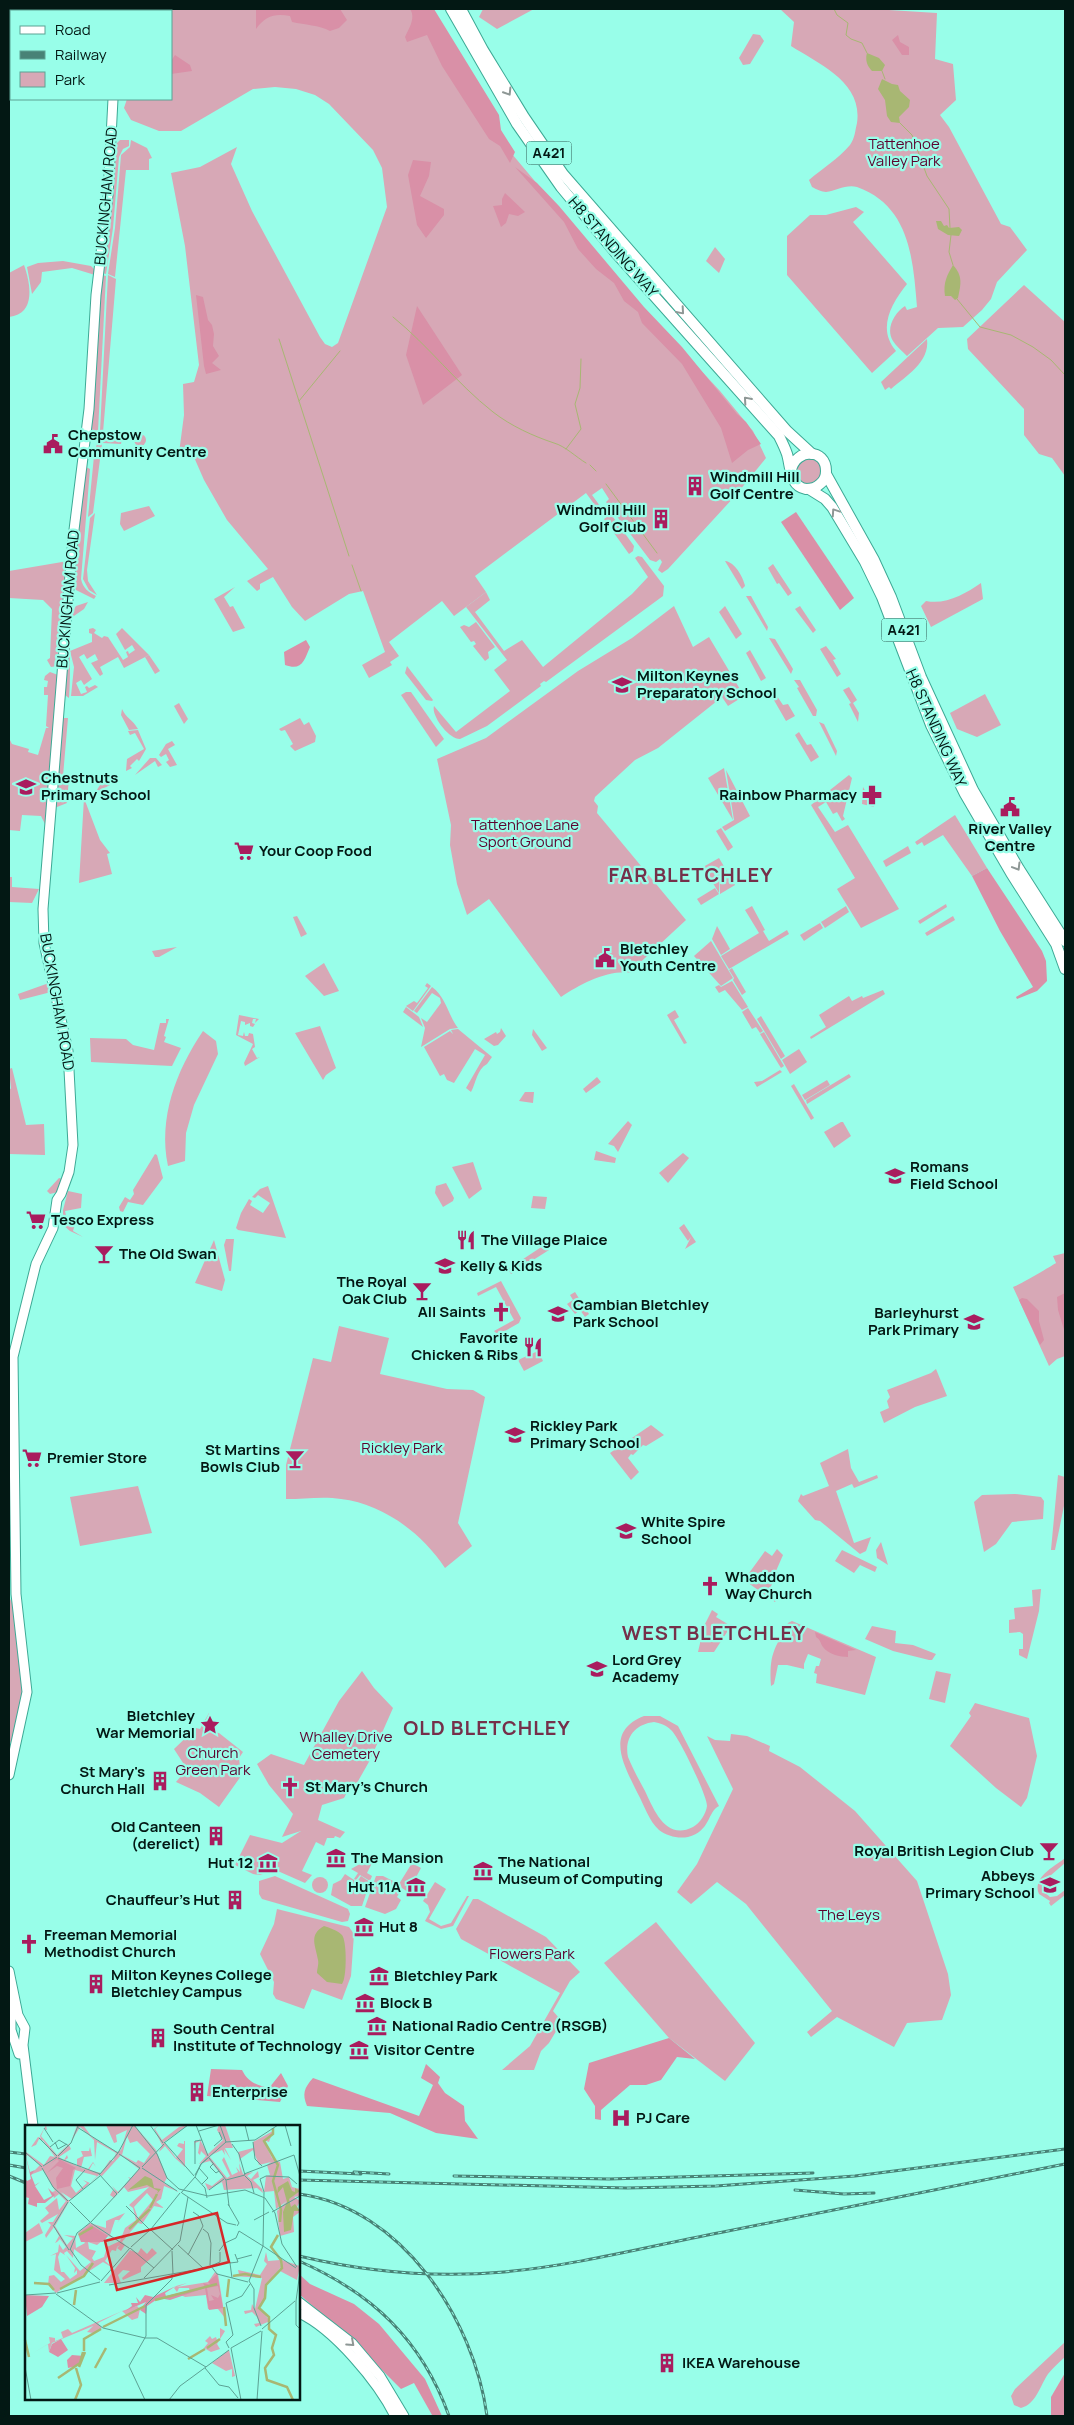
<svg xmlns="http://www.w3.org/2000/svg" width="1074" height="2425" font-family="Manrope,sans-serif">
  <rect width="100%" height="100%" fill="#98fee9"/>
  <g fill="#d7a8b6" fill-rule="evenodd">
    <path d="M150,9h280l82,145 118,140 90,97 33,40 13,27 -31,38 -67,73 -6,4 -4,-3 4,-8 -2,-3 -4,3 -6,-2 -44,-58 3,-3 -7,-11 -10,7 8,11 -3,2 -11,-15 -111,83 11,16 -32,24 -12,-15 -53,41 10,14 -9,6 2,3 -23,13 -7,-13 23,-13 -22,-61 -14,3 -44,27 -13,-14 -19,-30 -13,7v5l-3,2 -10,-10 21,-12 -41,-49 -23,-40 -14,-32 -11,5 5,-38 -1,-31 11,-2 5,-17 -14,-119 -14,-73 29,-6 37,-20 -6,17 21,47 68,126 5,7 7,3 6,-4 49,-136 -5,-39 -9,-18 -44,-46 -14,-9 -19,-6 -21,-2 -22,2 -72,42h-22l-28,-11 -7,-12 3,-9h44v-88h-21z"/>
    <path d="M483,9h51l-37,20 -18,-12z"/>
    <path d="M780,9h93l64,4 -2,46 18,5 3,36 -16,15 9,12 52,97 9,3 17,23 -30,32 -6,17 -9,11 -19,17 -25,1 -31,28c-5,-5 -11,-10 -14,-15 -8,-12 2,-29 12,-35l2,4 10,-3c-4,-48 -7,-101 -60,-120 -11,-3 -21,4 -31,5 -4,0 -10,-3 -14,-5l-3,-7c13,-11 30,-22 41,-35 5,-7 5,-14 7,-22 6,-41 -38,-59 -66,-77l3,-24z"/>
    <path d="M753,34l7,1 4,6 -14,23 -7,1 -4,-7z"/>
    <path d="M120,140h9v6l-6,3 -4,8 -6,71 -7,46 -4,-1 11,-87 1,-40z"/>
    <path d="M131,140l16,8 5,10 -3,1v11h-23l-11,107 -7,-3 7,-46 6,-73 9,-8z"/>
    <path d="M856,207l8,5 -11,10 54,62c-16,20 -30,45 -11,67l-24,22 -85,-98v-39l23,-21h16z"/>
    <path d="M715,247l10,12 -6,14 -13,-12z"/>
    <path d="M63,261l28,5 4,4v5l-23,-7 -30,4 -1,10 -9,12 -5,-27 11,-4z"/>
    <path d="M24,265c6,17 13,49 -15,52v-44z"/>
    <path d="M102,275l4,1 -8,155 -4,9h-4l-1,-11 7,-100z"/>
    <path d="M108,275l8,4 -14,165 -9,69 -5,4 6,-61 6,-25z"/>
    <path d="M1024,285l41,37v154l-13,-18 -13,-4 -15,-19v-26l-56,-60 -1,-10z"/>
    <path d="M927,339c3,23 -21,37 -36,50l-2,-2 -4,3 -4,-8z"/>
    <path d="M103,433h11v4l8,1 -1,6 -18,-1z"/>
    <circle cx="140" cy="440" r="6"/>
    <circle cx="809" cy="471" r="13"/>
    <path d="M86,467l4,2 -9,110c2,9 7,13 15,17l-2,3 -18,-9 -3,-7 4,-53z"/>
    <path d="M149,506l6,10 -31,15 -4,-7 1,-11z"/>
    <path d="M95,513l-8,57 1,11 9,14 -8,-5 -6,-11 7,-61z"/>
    <path d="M608,516l5,1 21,29 -1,5 -4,3 -25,-35z"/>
    <path d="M638,556l4,1 22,29 -1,10 -117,86 -2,-1 -4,3 1,2 -54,40 -27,13c-11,0 -29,-23 -26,-33l22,26 54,-41 -16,-21 13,-10 -41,-53 20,-15 4,8 -15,12 29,39 18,-11 21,27 89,-73 16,-17 -13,-19z"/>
    <path d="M68,561l-7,100 -3,5 -7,1 -4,-7 3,-2 2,-49 -9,-9 -34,-2v-27z"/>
    <path d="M725,561c10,1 18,16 20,25l-3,3z"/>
    <path d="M773,564l19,29 -4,3 -9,-13 -2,1 -9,-16z"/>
    <path d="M981,583l2,16 -52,28 -10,-21 5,-5c20,4 39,-7 55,-18z"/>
    <path d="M235,587l-11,10 6,10 3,-1 12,22 -12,4 -19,-33z"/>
    <path d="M746,596h5l17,31 -1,4z"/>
    <path d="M88,602l-4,7 -13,9c-2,27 0,53 -2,80l-4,-3 5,-79 6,-10z"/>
    <path d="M674,606l19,41 16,-10 35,59 -16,10 -6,-9 -64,51 -23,12 -40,37 -1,4 4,5 -1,7 89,107 -54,50 1,3c-25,-4 -52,11 -72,24l-72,-98 -22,16 -10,-31 -7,-39 1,-20 -14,-66 49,-21 92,-67 54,-33z"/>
    <path d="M725,606l17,28 -6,5 -17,-27z"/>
    <path d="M800,606l16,24 -3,3 -18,-24z"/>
    <path d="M476,622l19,25 -7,5 1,6 -4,3 -12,-15 3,-2 -2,-3 -3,1 -11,-15 4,-2 5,2z"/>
    <path d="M93,628l3,2 -2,3 8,5 2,-2 4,1 15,23 5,-3 -2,-5 2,-1 1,3 6,-4 -3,-5 -7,5 -9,-16 6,-6 27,27 -25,13 -6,-11 -18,10 3,7 -3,2 -9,-13 7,-3 -3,-6 -8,5 -3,-5 -5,3 13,22 -8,6 -3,-5 -5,3 5,11 6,-2 -2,-5 2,-1 2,2 6,-3 3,2 -15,9h-12l3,-29 -4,-16 22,-9v-8l-3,-1v-4z"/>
    <path d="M769,638l6,1 18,30 -2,5z"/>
    <path d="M826,646l10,13 -3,1 8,14 -4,3 -17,-28z"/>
    <path d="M750,650l16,28 -5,3 -15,-28z"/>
    <path d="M149,655l11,16 -5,3 -10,-17z"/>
    <path d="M407,666l26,34 -1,1 -6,-1 -21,-27z"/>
    <path d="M50,672l8,3 -12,151 -5,-10 -19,-1 -2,16 -11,-1v-92l3,6 17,5 -1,3 10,3 8,-27h3l-3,-2 2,-31h-4v-8h3l1,-6 -4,-1 1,-4z"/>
    <path d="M794,680h6l17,30 -1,6h-3l-16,-28 2,-1z"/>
    <path d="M849,687l8,13 -4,3 6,10 -1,9 -9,-18 2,-1 -8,-13z"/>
    <path d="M406,692h5l33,47 -8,8 -35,-52z"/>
    <path d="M775,693l8,12 5,-1 7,12 -9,5 -15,-26z"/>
    <path d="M985,694l16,31 -24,12 -20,-8 -7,-16z"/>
    <path d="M179,703l9,16 -4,5 -10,-18z"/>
    <path d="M122,709c4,9 11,11 16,20l-9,1 -8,-15z"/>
    <path d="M62,718h6l-5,58 6,1 -2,26 -10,4 -3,-1z"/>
    <path d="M300,718l4,7 5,-3 7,14 -1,6 -20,9 -5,-5 3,-2 -8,-14 -4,1 -2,-2z"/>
    <path d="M819,722l5,2 13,27 -1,5z"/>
    <path d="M138,730l8,19 -7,12 -2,-2 -7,7 2,2 -6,3 1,-12 17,-10 -9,-16 -5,2 -2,-4z"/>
    <path d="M799,732l8,13 4,-1 8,13 -8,5 -16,-27z"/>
    <path d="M172,741l3,4 -7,4 9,16 -7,2 -4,-5 3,-2 -3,-6 -5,3 -2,-2 7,-11z"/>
    <path d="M150,758h6l6,7 -4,2 -3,-6 -20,14z"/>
    <path d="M724,768l9,52 -25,-42z"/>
    <path d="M726,770l24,46 -25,15 -3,-4 12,-7z"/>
    <path d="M849,775l3,3 -9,38 2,3 -3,2 -5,-9 -4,2 -7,-12 -8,5 17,25 13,-7 51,84 -38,19 -24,-39 18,-11 -44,-73z"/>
    <path d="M95,779l15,2v4l-15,8 5,-8z"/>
    <path d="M863,787l11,20 -12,-3z"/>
    <path d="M84,798l16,42 10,13 -3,1 5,20 -33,9z"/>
    <path d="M955,815l32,53 -15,8 -29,-41 -19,11 -2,-4 -5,3 -2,-3z"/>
    <path d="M721,828l12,19 -5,4 -12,-20z"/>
    <path d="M908,846l3,7 -25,14 -3,-6z"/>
    <path d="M719,858l16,27 -15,9v-27l-1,26 -16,-26z"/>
    <path d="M9,877h3v10l27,2 -7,14 -23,-1z"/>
    <path d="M715,888l4,6 -18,11 -4,-6z"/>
    <path d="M946,904l1,3 -27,17 -2,-3z"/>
    <path d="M752,906l13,24 -2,1 6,10 18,-11 2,4 -60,35 -8,-13 38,-23 -14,-23z"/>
    <path d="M846,906l3,6 -24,16 -4,-6z"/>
    <path d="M297,916l10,18 -6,3 -8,-20z"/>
    <path d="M953,916l2,4 -28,16 -2,-3z"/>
    <path d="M820,923l3,5 -19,13 -4,-6z"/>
    <path d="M717,926l13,23 -9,6 -9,-16z"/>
    <path d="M711,941l22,37 -12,8 -27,-30z"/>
    <path d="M177,947l-18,10h-4l-3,-6z"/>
    <path d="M324,963l15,28 -15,5 -19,-20z"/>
    <path d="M732,968l14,24 -4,3 -9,-15 1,-2 -5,-8z"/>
    <path d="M732,981l16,26 -6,3 -17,-20 -6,3 -4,-6 4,-2 2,2z"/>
    <path d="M49,983l-2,3 4,6 -31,8 -2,-6z"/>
    <path d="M427,983l4,3 -18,25 -7,-5 8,-5 3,2 11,-15 -3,-2z"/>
    <path d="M432,987c14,10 16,28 26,41l-8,1 -29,18 4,-19 -4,-10 6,4 14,-19 -1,-5 -8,-5 -15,20 -3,-2z"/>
    <path d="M883,990l2,4 -74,45 -1,-2 16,-10 -7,-12 30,-19 3,5 10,-5 1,2z"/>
    <path d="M406,1007l13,10 4,10 -20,-15z"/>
    <path d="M748,1008l15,23 -3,2 -4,-6 -4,2 -10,-17z"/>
    <path d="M675,1010l4,7 -5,3 13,23 -3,1 -17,-29z"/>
    <path d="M239,1015l20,4 -4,4 1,-4h-3l-1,4 3,1 -2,3 -3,-1v-3l-5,2v-3l-4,-1 -3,14 5,1 1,-4 1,4h3l1,-3 4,1 2,13 -3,2 5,9 3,-1 -15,9 -1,-3 9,-19 -17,-9z"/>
    <path d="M761,1016l24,40 -4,3 -24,-40z"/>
    <path d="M166,1019h3l-5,17 2,1 -2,5 17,6 -9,18 -81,-4 -1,-24 36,1 7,6 21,5 6,-27h6z"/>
    <path d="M320,1026l16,42 -10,7 -3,5 -28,-47z"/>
    <path d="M501,1028l5,8 -8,9 -4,1 -10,-7 12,-7 1,2 3,-2z"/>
    <path d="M458,1029l34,28 -5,7c-10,5 -11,19 -16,28l-5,-4 19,-33 -10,-6 -21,34 -7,-3 -3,-6 -4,2 -16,-29 26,-16 3,3 -2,-4z"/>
    <path d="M533,1029l14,19 -5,3 -10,-16z"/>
    <path d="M203,1031l13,10 2,13 -24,51 -8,28 -1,28 -17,5c-10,-48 8,-95 35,-135z"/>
    <path d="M764,1032l20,34 -3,2 -21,-34z"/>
    <path d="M799,1049l8,13 -17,12 -8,-14z"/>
    <path d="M12,1068l14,57 18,-1 1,31 -36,-1v-66l2,1 -2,-20z"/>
    <path d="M780,1070l2,2 -25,15 -3,-5 8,-1z"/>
    <path d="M849,1074l2,3 -44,27 -1,-4z"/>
    <path d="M597,1077l4,5 -15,11 -3,-4z"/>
    <path d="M827,1080l3,5 -25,15 -3,-5z"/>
    <path d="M794,1084l20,34 -3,2 -20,-34z"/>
    <path d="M525,1092h9l-1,11 -14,-2z"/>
    <path d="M628,1121l4,4 -14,27 -4,-6 -6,-2z"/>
    <path d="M841,1122h2l8,14 -17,12 -10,-16z"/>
    <path d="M596,1151l20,7 -1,5 -21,-3z"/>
    <path d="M683,1153l6,5 -21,25 -9,-10z"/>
    <path d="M155,1154l2,1 6,23 -20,27 -15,-3 -5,10 -3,-1 -1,-4 6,-10 5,3 4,-6 -1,-4z"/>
    <path d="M473,1162l9,27 -13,10 -17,-32z"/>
    <path d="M59,1178l4,1 -5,13 -8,2 -3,-3z"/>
    <path d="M446,1183l8,15 -1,3 -10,6 -8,-14 1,-7z"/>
    <path d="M268,1186l18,52 -48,-8 -2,-2 5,-15 8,-14 3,2 -2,4 13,8 7,-10 -12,-8 -3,3 -3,-1 8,-8z"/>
    <path d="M68,1191l14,3 -1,14 -16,3 3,14 7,-1 -2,7 10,6 -13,-6 -7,-6v-15z"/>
    <path d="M533,1196l14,1 -2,12 -14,-1z"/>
    <path d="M684,1224l12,18 -11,7 6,-12 -3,4 -9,-13z"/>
    <path d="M226,1239h8l-3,32h-2l-5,-26z"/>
    <path d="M214,1240l11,40 -3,11 -27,-8z"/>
    <path d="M549,1242v8l-38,24 -3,-5z"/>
    <path d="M1065,1253v103l-8,3 -8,7 -36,-79c3,0 40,-22 43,-24l-3,-7z"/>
    <path d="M501,1281l20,37 -2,5 -21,12 -4,-4 20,-11 -18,-33 -18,9 -1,-3z"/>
    <path d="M575,1292l14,22 -4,3 -5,-7 -5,4 -8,-10 6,-4 -3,-5z"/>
    <path d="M339,1326l50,12 -9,36 67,15 26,1 12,7 -27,126 14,23 -27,22c-23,-35 -62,-64 -104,-69 -17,-3 -37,0 -55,0v-34l27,-107 18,4z"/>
    <path d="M538,1351l5,10 -19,10 -6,-11z"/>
    <path d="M936,1369l11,27 -32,11 -31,16 -4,-11 9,-4 -2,-7 3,-4 -3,-7 44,-17z"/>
    <path d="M651,1425l13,10 -18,11 -3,-1 -10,10 -2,-1 -3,4 11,14 -8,8 -21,-27z"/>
    <path d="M848,1449l3,19 8,14 18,-7 1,3 -24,10 -2,-4 -16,7 18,52 17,-6 -5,14 -6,3 -40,-33 -5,-1 -17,-19 3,-7 2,2 26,-10 -9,-23z"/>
    <path d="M1058,1475l7,2v24l-10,49h-4z"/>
    <path d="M138,1486l14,47 -72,13 -10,-49z"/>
    <path d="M1015,1494l26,3 3,4 -1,18 -31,3 -16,22 -12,8 -10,-50 8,-7z"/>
    <path d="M881,1542l7,23 -11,-7 -1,-8z"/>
    <path d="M777,1549l6,6 -7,16 2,2 -8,15 10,6 -5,8 -31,-22 21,-29 7,5z"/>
    <path d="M842,1550l35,17 -2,5 -15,-7 -6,8 -19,-12z"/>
    <path d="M1041,1589l-2,22 -12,48 -8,-4v-6h4v-15l-3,-2 -11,1v-13l6,-1 -1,-11 19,-2 -1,-16z"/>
    <path d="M9,1597l7,13 9,82 -11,49 -5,2z"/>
    <path d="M712,1610l6,4 -2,3 15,9 -17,26h-16l6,-26z"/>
    <path d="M792,1621l84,36 -11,38 -49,-12 1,-9 -3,-1 2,-7h3l2,-7 -13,-5 -4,10v5l-17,-4h-9l-4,19 -3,2c-2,-32 3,-36 17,-63z"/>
    <path d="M872,1626l24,5 -1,12 18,2 23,9 -4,6h-3l-36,-9 -28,-12z"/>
    <path d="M362,1671l12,17 19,20 -23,52 -13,23 -7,3 -6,12 -22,7 -4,15 27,12 -5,6 -5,-2 -1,2h-7l-3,8 -8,-4 -14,29 10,4 -7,8 -25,-11 -9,-1 -11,4 -7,-1 -18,-9 15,-30 32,8 19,-12 -19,6 11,-23 -24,-29 -12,-21 14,-10 33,11 35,-64z"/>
    <path d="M936,1671l15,3 -6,29 -16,-4z"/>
    <path d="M975,1703l54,15 8,38 -10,42 -6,9 -25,-19 -46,-42 21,-30 -2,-3z"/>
    <path d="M209,1713l7,18 -13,-2 16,4 24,19 -4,6 2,18 -22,31 -19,-14 -24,-11 11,-13 -13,-20 22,-21 4,1z"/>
    <path d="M644,1716h16l18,10 41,80c-12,6 -8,25 -31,31 -10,2 -21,-1 -29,-7 -10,-9 -15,-25 -21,-36 -13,-27 -35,-62 6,-78zM654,1722c6,1 12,3 17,8 8,7 36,65 36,76 -1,8 -7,17 -14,21 -27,14 -39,-17 -48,-36 -6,-11 -12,-22 -17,-34 -4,-19 7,-33 26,-35z"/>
    <path d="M731,1734l16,2 23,10 -1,5 31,16 55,44 62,70 31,93 3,21 -9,25 -35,3 -13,24 -57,-30 -26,20 -4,-5 25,-21 -86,-107 -29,-22 -26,22 -14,-12 20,-28 36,-75 -26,-53 8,4 15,1z"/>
    <path d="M376,1855l-9,18 5,3 -2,5 -10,-6 -4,5 -2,-1 4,-6 -7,-4z"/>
    <path d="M1065,1858v5l-22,19 -1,8 8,7 7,-1 8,-6v5l-14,11 -2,-3 1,-2 -11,-7c-7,-17 15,-27 26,-36z"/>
    <path d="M412,1863l9,5 -13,24 -6,-4 -5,9 4,3 -5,9 -11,5 -20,-7 11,-31h7l16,8z"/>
    <path d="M345,1874l12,8 4,-6 9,6 -8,24h-11l-20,-11 2,-11 8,-4z"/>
    <path d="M275,1876l73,33 2,5 -2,7 -6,1 -80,-23 -3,-5v-13z"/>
    <circle cx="320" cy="1885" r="8"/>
    <path d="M435,1882l11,7 -17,30 12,7 10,-3 16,-27h2l-16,30 -12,3 -16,-8 5,-9 -2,-7 -5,-4z"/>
    <path d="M473,1899h5l68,38 34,35 -10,9 -17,30 12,14 -7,3 -9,15 -8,8 -7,19h-32l28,-24 30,-53 -99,-54 -5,-10z"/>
    <path d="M277,1909l72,18 5,7 -3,42 -9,24 -30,-11 -8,20 -28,-10 -3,-5 1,-12 -14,-28 14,-30z"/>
    <path d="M656,1922l99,121 -30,38 -56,-43 -65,-75z"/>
    <path d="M1065,2342v15c-6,5 -12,11 -17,17 -8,12 -12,30 -27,34l-7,-3 -3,-9 4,-7z"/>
  </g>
  <g fill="#d990a7">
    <path d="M256,9h84l7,11 -8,8 -9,3c-11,-6 -25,-6 -38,-9l-2,-6c-15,-3 -25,0 -34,13z"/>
    <path d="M410,9h24l65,106 2,15 14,22 -5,11 -10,-17 -11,-7 -47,-73 -15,-31 -20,7 -2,-5c4,-9 11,-19 5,-28z"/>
    <path d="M898,35l2,7 9,5v8h-7l-10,-15z"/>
    <path d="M175,55l15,10 2,6 -21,3v-13z"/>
    <path d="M413,160l18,2 -2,14 -9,20 24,13v6l-18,23 -9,-13 -9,-50z"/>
    <path d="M515,167l22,16 22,23 85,101 38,40 55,67 9,8 15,22 -13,6 -16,13 -11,-35 -39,-64 -40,-41 -4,-11 -14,-11 -10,-18 -18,-14 -18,-20 -14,-27z"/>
    <path d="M505,193l20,19 -7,4 -9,-2 -3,9 -5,4 -8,-21 9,-1v-6z"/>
    <path d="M196,295l7,2 5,23 4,5 2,9 -1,12 6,10 -7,7 9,7 -15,4 -2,-8z"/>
    <path d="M417,306l45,69 -39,30 -17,-50z"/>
    <path d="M796,512l58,86 -14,12 -59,-88z"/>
    <path d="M306,640l4,7c-6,14 -8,24 -25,18l-1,-13z"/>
    <path d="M987,868l55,83 4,10 1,20 -10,10 -20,8 -1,-2 17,-10 -33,-56 -28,-55z"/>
    <path d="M1065,1293v40l-7,-23 -1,-13z"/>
    <path d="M1022,1298l5,1 12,12v10l5,19 -4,5 -21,-45z"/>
    <path d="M815,1632l41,18 -8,1v6c-8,0 -20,-3 -25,-10 -3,-4 -2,-7 -7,-10z"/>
    <path d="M669,2038l26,21 -18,-2 -16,23 -15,5h-16l-29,25v10l-6,-1v-13l-11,-17 5,-26z"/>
    <path d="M426,2064l14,13 -2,6 7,10 19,13 1,15 13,18 -42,-6 -46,-20 -83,-7c-5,-12 -3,-18 6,-28l106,38 14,-31 -12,-7z"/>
    <path d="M211,2069l31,1c6,12 14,15 27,18l12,-15 7,13 -8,16 -73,-6z"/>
    <path d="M299,2274l11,10 44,20 25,20 46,55 17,37h-12l2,-1 -18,-32 -13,6 -47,-47 -55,-48z"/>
    <path d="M1065,2373v43h-14v-19z"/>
  </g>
  <g fill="#a8b773">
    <path d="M867,53l12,5 6,7 -3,6h-10c-5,-5 -7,-11 -5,-18z"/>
    <path d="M882,79l10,5 6,1 2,6 10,9 -1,7 -10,10 1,6 -9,-1 -4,-6 -2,-16 -7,-11z"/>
    <path d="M936,221h5l3,5 3,-1 2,3 10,-1 3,3 -3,6 -11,-1 -10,-6z"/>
    <path d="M953,265c10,11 8,19 5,33l-3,2 -4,-4h-6c-2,-13 2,-21 8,-31z"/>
    <path d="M324,1926c6,2 13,4 18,9 5,6 5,43 0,49l-15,-2 -10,-9c0,-4 2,-9 1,-13 -2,-14 -10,-25 6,-34z"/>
  </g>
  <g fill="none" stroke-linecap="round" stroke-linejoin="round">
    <g stroke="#a8b773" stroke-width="1">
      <path d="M834,9l3,6 11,8 -2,12 5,4 11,4 5,10"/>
      <path d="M882,71l3,8"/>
      <path d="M900,123l12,12 15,41 22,33 1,19"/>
      <path d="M951,235l-2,17 4,13"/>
      <path d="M957,299l23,28 31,8 22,12 18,13 14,15"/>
      <path d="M393,317c36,29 63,66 100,95 18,14 40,24 61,31 11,3 22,14 32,20"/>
      <path d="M279,339l70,217"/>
      <path d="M299,401l41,-50"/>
      <path d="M566,449l15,-20 -6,-25 5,-16 1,-29"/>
      <path d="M590,465l6,6"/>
      <path d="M606,484l51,69"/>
      <path d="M352,565l9,26"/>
    </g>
    <defs>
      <g id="major">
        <path d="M130,11l1,-2"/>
        <path d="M9,1775l18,-83 -11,-98 -3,-237 23,-93 17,-36 4,-28 4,-6 8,-22 4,-27 -5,-94 -24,-108 -1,-34 30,-371 16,-129 7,-114 12,-100 5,-96"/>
        <path d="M9,1971l9,44 7,13 -2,17 10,81"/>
        <path d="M11,2002v28l8,24"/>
        <path d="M299,2302l53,41 28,33 24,40"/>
        <path d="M299,2313c35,16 79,69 96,103"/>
      </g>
      <g id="highway">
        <path d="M451,9l66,115 44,63 54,65 164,184c3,6 6,12 8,18 4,13 2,32 19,35 5,0 10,-1 14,-5 4,-3 6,-8 6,-13 0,-23 -30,-23 -35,-1"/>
        <path d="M461,9l22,41 41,67 39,57 224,257 25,23"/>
        <path d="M826,474l48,86 17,37 30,80 52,113 46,79 46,72"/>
        <path d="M809,489l16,10 7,8 33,55 17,35 49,128 34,69 46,79 45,71 9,25"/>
      </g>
    </defs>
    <use href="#major" stroke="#3da995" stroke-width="11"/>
    <use href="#highway" stroke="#3da995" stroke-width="12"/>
    <use href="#major" stroke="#fff" stroke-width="9"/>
    <use href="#highway" stroke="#fff" stroke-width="10"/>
    <defs>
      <g id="rail">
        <path d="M9,2152l17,2"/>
        <path d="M9,2165l17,3"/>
        <path d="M299,2171l62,3"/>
        <path d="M354,2172l35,2"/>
        <path d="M9,2176l17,7"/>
        <path d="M454,2176l155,3 204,-6"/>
        <path d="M299,2180l328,8 89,-2 139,-10 210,-27"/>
        <path d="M795,2190l49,4 30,-1"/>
        <path d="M299,2194c103,14 175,125 188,222"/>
        <path d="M299,2256c67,16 137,22 205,16 75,-7 150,-27 224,-41 112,-22 225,-45 337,-67"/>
        <path d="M299,2261c73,32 123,79 150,155"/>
      </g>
    </defs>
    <use href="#rail" stroke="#488276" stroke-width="3"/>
    <use href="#rail" stroke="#98fee9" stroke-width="1" stroke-dasharray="4" stroke-linecap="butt"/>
  </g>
  <defs><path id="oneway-chevron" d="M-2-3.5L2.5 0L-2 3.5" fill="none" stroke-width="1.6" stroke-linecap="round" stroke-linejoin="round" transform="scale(1.25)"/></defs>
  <g stroke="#8e9795">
    <use href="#oneway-chevron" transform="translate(508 92) rotate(58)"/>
    <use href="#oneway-chevron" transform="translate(681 311) rotate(49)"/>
    <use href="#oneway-chevron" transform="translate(747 400) rotate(-131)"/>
    <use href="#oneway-chevron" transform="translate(835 512) rotate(-124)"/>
    <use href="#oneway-chevron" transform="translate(1017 867) rotate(59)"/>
    <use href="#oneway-chevron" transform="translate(351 2343) rotate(42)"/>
  </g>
  <defs>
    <symbol id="civic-bare" viewBox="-9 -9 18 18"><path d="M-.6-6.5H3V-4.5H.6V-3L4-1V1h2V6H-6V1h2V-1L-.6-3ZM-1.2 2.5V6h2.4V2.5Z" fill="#a91c5e" stroke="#98fee9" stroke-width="2.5" paint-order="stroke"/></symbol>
    <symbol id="building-bare" viewBox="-9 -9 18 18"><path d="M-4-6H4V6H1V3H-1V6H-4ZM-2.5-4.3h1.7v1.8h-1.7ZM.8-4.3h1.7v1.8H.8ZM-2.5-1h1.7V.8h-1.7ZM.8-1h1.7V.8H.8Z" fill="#a91c5e" stroke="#98fee9" stroke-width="2.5" paint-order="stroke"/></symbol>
    <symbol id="school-bare" viewBox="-9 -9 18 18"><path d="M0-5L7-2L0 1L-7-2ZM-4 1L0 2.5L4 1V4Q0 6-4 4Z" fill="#a91c5e" stroke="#98fee9" stroke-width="2.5" paint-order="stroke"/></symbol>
    <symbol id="pharmacy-bare" viewBox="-9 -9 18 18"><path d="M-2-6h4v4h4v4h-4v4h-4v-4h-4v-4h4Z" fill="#a91c5e" stroke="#98fee9" stroke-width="2.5" paint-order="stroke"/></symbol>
    <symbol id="supermarket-bare" viewBox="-9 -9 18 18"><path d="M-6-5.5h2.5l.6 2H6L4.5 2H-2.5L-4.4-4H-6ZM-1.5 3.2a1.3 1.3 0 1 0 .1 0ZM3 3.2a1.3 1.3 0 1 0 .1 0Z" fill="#a91c5e" stroke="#98fee9" stroke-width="2.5" paint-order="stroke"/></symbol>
    <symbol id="restaurant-bare" viewBox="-9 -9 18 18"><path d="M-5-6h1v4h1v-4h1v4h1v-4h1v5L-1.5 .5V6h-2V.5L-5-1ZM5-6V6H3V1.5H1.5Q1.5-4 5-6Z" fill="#a91c5e" stroke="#98fee9" stroke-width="2.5" paint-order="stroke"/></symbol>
    <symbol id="bar-bare" viewBox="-9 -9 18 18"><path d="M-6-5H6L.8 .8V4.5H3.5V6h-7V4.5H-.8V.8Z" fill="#a91c5e" stroke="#98fee9" stroke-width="2.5" paint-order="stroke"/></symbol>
    <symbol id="church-bare" viewBox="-9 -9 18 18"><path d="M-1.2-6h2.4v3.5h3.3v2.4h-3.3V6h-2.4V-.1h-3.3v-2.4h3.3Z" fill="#a91c5e" stroke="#98fee9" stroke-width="2.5" paint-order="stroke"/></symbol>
    <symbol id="sight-bare" viewBox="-9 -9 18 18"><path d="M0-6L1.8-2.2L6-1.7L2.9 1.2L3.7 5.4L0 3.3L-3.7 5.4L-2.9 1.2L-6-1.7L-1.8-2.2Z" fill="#a91c5e" stroke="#98fee9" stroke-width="2.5" paint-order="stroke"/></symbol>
    <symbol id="museum-bare" viewBox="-9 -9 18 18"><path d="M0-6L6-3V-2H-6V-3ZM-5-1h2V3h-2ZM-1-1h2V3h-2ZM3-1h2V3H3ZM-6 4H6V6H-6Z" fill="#a91c5e" stroke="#98fee9" stroke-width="2.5" paint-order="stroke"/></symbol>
    <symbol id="hospital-bare" viewBox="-9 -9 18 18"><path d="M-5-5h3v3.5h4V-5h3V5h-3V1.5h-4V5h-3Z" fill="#a91c5e" stroke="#98fee9" stroke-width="2.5" paint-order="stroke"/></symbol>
  </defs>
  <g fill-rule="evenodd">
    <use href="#civic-bare" x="39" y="430" width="28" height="28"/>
    <use href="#building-bare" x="681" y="472" width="28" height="28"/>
    <use href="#building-bare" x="647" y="505" width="28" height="28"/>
    <use href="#school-bare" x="608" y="671" width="28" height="28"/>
    <use href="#school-bare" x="12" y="773" width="28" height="28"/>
    <use href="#pharmacy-bare" x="858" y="781" width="28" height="28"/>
    <use href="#civic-bare" x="996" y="793" width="28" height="28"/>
    <use href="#supermarket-bare" x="230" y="837" width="28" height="28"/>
    <use href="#civic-bare" x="591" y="944" width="28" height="28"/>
    <use href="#school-bare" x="881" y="1162" width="28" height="28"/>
    <use href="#supermarket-bare" x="22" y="1206" width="28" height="28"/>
    <use href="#restaurant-bare" x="452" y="1226" width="28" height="28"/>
    <use href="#bar-bare" x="90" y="1240" width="28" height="28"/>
    <use href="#school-bare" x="431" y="1252" width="28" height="28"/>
    <use href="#bar-bare" x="408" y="1277" width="28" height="28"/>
    <use href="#church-bare" x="487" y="1298" width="28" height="28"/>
    <use href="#school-bare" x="544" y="1300" width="28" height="28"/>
    <use href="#school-bare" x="960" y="1308" width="28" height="28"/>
    <use href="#restaurant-bare" x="519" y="1333" width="28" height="28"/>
    <use href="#school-bare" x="501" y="1421" width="28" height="28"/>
    <use href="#supermarket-bare" x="18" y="1444" width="28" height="28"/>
    <use href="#bar-bare" x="281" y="1445" width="28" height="28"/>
    <use href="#school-bare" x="612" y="1517" width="28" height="28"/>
    <use href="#church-bare" x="696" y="1572" width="28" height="28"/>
    <use href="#school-bare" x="583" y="1655" width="28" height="28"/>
    <use href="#sight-bare" x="196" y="1711" width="28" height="28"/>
    <use href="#building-bare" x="146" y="1767" width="28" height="28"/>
    <use href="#church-bare" x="276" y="1773" width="28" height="28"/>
    <use href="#building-bare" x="202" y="1822" width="28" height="28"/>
    <use href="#bar-bare" x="1035" y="1837" width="28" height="28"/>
    <use href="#museum-bare" x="322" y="1844" width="28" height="28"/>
    <use href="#museum-bare" x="254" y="1849" width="28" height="28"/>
    <use href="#museum-bare" x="469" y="1857" width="28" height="28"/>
    <use href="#school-bare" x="1036" y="1871" width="28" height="28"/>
    <use href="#museum-bare" x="402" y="1873" width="28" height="28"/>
    <use href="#building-bare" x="221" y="1886" width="28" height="28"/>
    <use href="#museum-bare" x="350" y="1913" width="28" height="28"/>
    <use href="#church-bare" x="15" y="1930" width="28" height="28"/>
    <use href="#museum-bare" x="365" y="1962" width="28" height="28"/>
    <use href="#building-bare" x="82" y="1970" width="28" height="28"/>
    <use href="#museum-bare" x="351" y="1989" width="28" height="28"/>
    <use href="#museum-bare" x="363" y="2012" width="28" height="28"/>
    <use href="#building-bare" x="144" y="2024" width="28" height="28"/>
    <use href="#museum-bare" x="345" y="2036" width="28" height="28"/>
    <use href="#building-bare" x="183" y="2078" width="28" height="28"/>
    <use href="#hospital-bare" x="607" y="2104" width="28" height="28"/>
    <use href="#building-bare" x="653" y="2349" width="28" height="28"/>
  </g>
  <g text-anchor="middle" stroke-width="4.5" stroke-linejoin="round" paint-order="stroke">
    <g fill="#98fee9" stroke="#305d54" stroke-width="1">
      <rect x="526.5" y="141.5" width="45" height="23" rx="4"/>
      <rect x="881.5" y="618.5" width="45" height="23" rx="4"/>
    </g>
    <g font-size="14" font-weight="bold" fill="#031814">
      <text x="549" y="158">A421</text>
      <text x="904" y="635">A421</text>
    </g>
    <g font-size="15" fill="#5c042f" stroke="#98fee9">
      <text x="904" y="149">Tattenhoe<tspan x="904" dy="17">Valley Park</tspan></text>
      <text x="525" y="830">Tattenhoe Lane<tspan x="525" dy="17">Sport Ground</tspan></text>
      <text x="402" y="1453">Rickley Park</text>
      <text x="346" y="1742">Whalley Drive<tspan x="346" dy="17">Cemetery</tspan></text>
      <text x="213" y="1758">Church<tspan x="213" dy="17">Green Park</tspan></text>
      <text x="849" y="1920">The Leys</text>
      <text x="532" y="1959">Flowers Park</text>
    </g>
    <g font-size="15" fill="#031814" stroke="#98fee9">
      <text transform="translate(106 196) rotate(-85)" y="5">BUCKINGHAM ROAD</text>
      <text transform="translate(613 247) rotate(49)" y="5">H8 STANDING WAY</text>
      <text transform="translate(68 599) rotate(-85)" y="5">BUCKINGHAM ROAD</text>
      <text transform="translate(936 728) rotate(66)" y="5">H8 STANDING WAY</text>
      <text transform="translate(57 1002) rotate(80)" y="5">BUCKINGHAM ROAD</text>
    </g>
    <g font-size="15" font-weight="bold" fill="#031814" stroke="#98fee9" text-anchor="start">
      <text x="68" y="440">Chepstow<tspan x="68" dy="17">Community Centre</tspan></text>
      <text x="710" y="482">Windmill Hill<tspan x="710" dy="17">Golf Centre</tspan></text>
      <text x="646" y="515" text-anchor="end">Windmill Hill<tspan x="646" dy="17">Golf Club</tspan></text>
      <text x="637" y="681">Milton Keynes<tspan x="637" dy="17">Preparatory School</tspan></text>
      <text x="41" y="783">Chestnuts<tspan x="41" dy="17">Primary School</tspan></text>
      <text x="857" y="800" text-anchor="end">Rainbow Pharmacy</text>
      <text x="1010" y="834" text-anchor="middle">River Valley<tspan x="1010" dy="17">Centre</tspan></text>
      <text x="259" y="856">Your Coop Food</text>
      <text x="620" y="954">Bletchley<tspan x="620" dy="17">Youth Centre</tspan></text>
      <text x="910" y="1172">Romans<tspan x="910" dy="17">Field School</tspan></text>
      <text x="51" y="1225">Tesco Express</text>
      <text x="481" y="1245">The Village Plaice</text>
      <text x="119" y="1259">The Old Swan</text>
      <text x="460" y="1271">Kelly &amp; Kids</text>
      <text x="407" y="1287" text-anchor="end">The Royal<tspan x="407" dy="17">Oak Club</tspan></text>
      <text x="573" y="1310">Cambian Bletchley<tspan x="573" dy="17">Park School</tspan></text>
      <text x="486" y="1317" text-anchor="end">All Saints</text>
      <text x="959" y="1318" text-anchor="end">Barleyhurst<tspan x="959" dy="17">Park Primary</tspan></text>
      <text x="518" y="1343" text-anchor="end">Favorite<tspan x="518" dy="17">Chicken &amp; Ribs</tspan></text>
      <text x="530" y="1431">Rickley Park<tspan x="530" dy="17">Primary School</tspan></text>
      <text x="280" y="1455" text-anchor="end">St Martins<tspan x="280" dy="17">Bowls Club</tspan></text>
      <text x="47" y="1463">Premier Store</text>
      <text x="641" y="1527">White Spire<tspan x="641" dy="17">School</tspan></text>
      <text x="725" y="1582">Whaddon<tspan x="725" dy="17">Way Church</tspan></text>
      <text x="612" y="1665">Lord Grey<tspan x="612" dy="17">Academy</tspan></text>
      <text x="195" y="1721" text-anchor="end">Bletchley<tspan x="195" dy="17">War Memorial</tspan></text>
      <text x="145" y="1777" text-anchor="end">St Mary's<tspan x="145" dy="17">Church Hall</tspan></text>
      <text x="305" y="1792">St Mary's Church</text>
      <text x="201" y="1832" text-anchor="end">Old Canteen<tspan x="201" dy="17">(derelict)</tspan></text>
      <text x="1034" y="1856" text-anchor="end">Royal British Legion Club</text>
      <text x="351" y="1863">The Mansion</text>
      <text x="498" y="1867">The National<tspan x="498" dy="17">Museum of Computing</tspan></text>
      <text x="253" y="1868" text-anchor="end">Hut 12</text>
      <text x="1035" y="1881" text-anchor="end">Abbeys<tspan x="1035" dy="17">Primary School</tspan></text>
      <text x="401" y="1892" text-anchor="end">Hut 11A</text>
      <text x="220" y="1905" text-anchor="end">Chauffeur's Hut</text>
      <text x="379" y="1932">Hut 8</text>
      <text x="44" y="1940">Freeman Memorial<tspan x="44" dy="17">Methodist Church</tspan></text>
      <text x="111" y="1980">Milton Keynes College<tspan x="111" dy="17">Bletchley Campus</tspan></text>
      <text x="394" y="1981">Bletchley Park</text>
      <text x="380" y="2008">Block B</text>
      <text x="392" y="2031">National Radio Centre (RSGB)</text>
      <text x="173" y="2034">South Central<tspan x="173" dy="17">Institute of Technology</tspan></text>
      <text x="374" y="2055">Visitor Centre</text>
      <text x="212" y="2097">Enterprise</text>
      <text x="636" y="2123">PJ Care</text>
      <text x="682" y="2368">IKEA Warehouse</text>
    </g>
    <g font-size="20" font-weight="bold" letter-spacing="1" fill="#75304a" stroke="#98fee9">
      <text x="691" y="882">FAR BLETCHLEY</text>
      <text x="714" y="1640">WEST BLETCHLEY</text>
      <text x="487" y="1735">OLD BLETCHLEY</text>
    </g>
  </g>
  <g transform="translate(25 2125)">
    <rect width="275" height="275" fill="#98fee9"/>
    <path d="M21,0l1,5 -3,-1 -3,7 16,19 14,-13 6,-17h6l9,12 25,15 4,-2 6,-20 -11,5 1,7 -3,1 -8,-18h28l22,25 11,28 -3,5 15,9 -15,-6 -3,13 -5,3 8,6 -10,-2 -12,18 -4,-1 -16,19 3,3 -4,6 -4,-3 3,-3 -3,2 -1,4 -4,-1 -7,11 8,7 -10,-6 -47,31 -8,-8 1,-9 5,-1 7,7 4,-3 -11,-9 2,-16 -6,2 8,-4 1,-8 4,6 3,-3 -6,-8 -3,3 -2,1 4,-7 -5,-9 -8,11 -1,-3 6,-10 -3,-3h5l5,-8 -16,9 -2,-2 9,-8 -4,-5 12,-10 2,12 7,-9 -7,-7 -5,4 -2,-6 3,-1 -12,-21 -13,5 10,-10 -13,-10 -2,3 1,-6 18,13 6,-9 5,1 -13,-18 1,2 -4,-2 -3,6 -5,2 7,-10 3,1 -1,-2zM55,2l14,13 1,20 2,-18 19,11 -3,8 -3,-1 -9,13 -12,-3 4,-7 3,4 -3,-5 -5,7 -7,-1 3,-11 8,-1 -2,-9 -1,4h-8l2,5 -6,3v7l-12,-6 3,-2 -1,-3 -3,5 -5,-3 12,-8 -2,-4zM102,11l3,7 7,-2 13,13 -6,9 -6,-3 -2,3 6,3 -20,-11zM96,30l18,14 -8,9 -3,-1 2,2 -12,13 -6,-6 4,6 -3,-2 -3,5 4,3 10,-11 4,5 21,-5 -20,18 4,3 3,12 -11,8 -5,13 -13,6 -3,10 -10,4 -2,-3 4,-7 -7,-2 -1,-7 9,3 11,-9 5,2 -3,-3 5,-15h4l-2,3 8,-10 -19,8v7l-16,-5 -12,10 7,10 -9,5 -1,-12 -11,-1 9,3 -6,7 -12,-19 15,-26h-2l-7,-8 11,7 27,-24 3,1zM50,45l22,6 -7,7 -7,-3 4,3 -11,10 -5,-7zM122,68l6,7 -15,18 -4,-11zM49,124l17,13 -11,9 -14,-16 9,13 -1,5 3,-3v4l-7,5 -6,-7h-3l-3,-15 2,-5 5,3 -1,-2 3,-2 6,7zM134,0l-4,4 7,11 17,-13 9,-2 -24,17 12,16 7,-9 -6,-3 2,-3 5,1v-3h16l-1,-3 9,16 15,-14 -6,-10 2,-5h6l8,23h-8l6,12 -7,-11 1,6 -3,-5 -13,6 18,22 3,-2 -8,-16 2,-3 8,18 6,-3 -2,-5 4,5 -1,-9 4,11 10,-2 -6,4 4,3 7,-8 1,6 -6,3 9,9 1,4 -6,-5 -33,2 -2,-8 -14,8 -3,-7 7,3 11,-9 -13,-16 -11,3 7,-8 -5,-5 -1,4 -2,-2 2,-12 -5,2v7l-1,-9h-9v26l-10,-9 -10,-12 -6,6 3,-7 -8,-16zM248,6l-4,11 -5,-2 4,10 4,8 8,4 3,17 6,-2 3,10 8,2v7l-6,1 6,4 -3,6 3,5 -7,5 1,15 -14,4 -3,-25 10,-10 -11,8 -2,-18 -10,1 2,-16 4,-1 -3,-10 4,-3 -12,3 -6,-15 -13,9v4l-2,-11 15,-4v-6zM14,98l4,10 -18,9v-9zM116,123l6,6 5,-6 5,5 -16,14v5l-18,8 -1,-2 8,-7 -7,-1 -5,5 3,8h-17l26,-33 8,3zM241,127l2,9 12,-1 1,7 -15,18 -1,13 -6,9 11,14 -14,6 -2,-3 5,-1 -2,-6 -5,-5 -7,2 -1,-3 7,-1 1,-6 3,5 7,-31 -30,-2 7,-2 -1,-4 22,5 7,-11 -3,-3zM257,135l18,6 -3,14 -17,-9zM190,147l3,2 7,44 -7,-9h-10l-2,-14 -21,2 -4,-2 9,-3 -1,-4h-10l-2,4 -3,-4 2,-2 11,-3 -10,4 31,-5zM112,181l3,3 -2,9 -6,2 -10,-9 -24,12 4,5 -9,5 -6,-1 6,-6 -41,17 -3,9 -1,-8 -15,9 17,-10 -1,-6 6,1v3l8,-3 -2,-6 7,-3 4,4 50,-22zM195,203l5,3 -8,13 3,5 -9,3 -7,-4 4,-5 -3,-2 5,-5 2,3 4,-2 1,3 3,-1zM204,225l6,26 -3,1v-8l-6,2 -14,-8z" fill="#d7a8b6" fill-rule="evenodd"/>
    <path d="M0,28l5,19 5,-2 -4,5 4,10 5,-3 -5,4 9,14 8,-4 -4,-8 7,7 -10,8h-8v4l-9,-3 1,-6 -4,-1v-19l2,3 4,-2zM32,33l19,10 -3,2 -3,16 -13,3 -1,-11 7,-10 -6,-2 -10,7 12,-12 -2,-2 -7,5zM66,100l17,11 -5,6h-22l-3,-8zM191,142l7,41 -14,2 -4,-22 -35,12 -11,-2 -12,8 -1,8 -6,-4 6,-8 -21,9 7,-5 -1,-3h7l-2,-6 4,5 5,-7 8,2 23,-11 -11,7 1,3 39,-9 -2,-4 8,2 -3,-3 9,-8zM193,161l2,8 -2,4 -7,-3 3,5 -5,1 -2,-13zM0,170l24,1 -7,11 -15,9zM36,214l7,11 -10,7 -9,-5 3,-8zM47,230l12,1 -7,10 -9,2 -1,-8z" fill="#d990a7" fill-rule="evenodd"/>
    <path d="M120,51l7,3 2,9 7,1 -4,5 1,-3 -11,-6 -19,5zM263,56l4,10 3,1v-4l5,3 -11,8 2,8 4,-3 5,7h-6l-3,19 -7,2 -1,-20 4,-10 -4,-15 -6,7 1,-7z" fill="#a8b773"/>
    <path fill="none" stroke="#a8b773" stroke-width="2.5" d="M248,3v6l-9,7 14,24 -5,16 8,29 -1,12M125,83l7,-14M104,104l21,-20M54,110l14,-8M253,110l-7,12 10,13 1,8 -16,17 -1,13 -6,10 10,9v12l7,6 -4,13 2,7 -9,13 2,12 20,7 6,13M208,151l12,-2 16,3M9,158l15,1 5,6M35,164l24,-13 9,-13M202,172l2,-18M130,175l62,-16M49,180l2,-15M199,182l2,19M78,202l42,-21M0,215l4,17M182,223l13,-9M59,226v-12l17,-10M163,234l17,-10M54,242l6,-15M70,243l11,-20M33,253l22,-15 3,-11M50,275l6,-15 -5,-17"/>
    <path fill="none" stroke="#5ca294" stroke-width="1" d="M109,0l23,29 10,24 12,11 29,7 37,-6 20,8 10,15 7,31 15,23M125,0l13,18M171,0l12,31M195,0l6,17M220,0l4,16M260,0l6,21M52,2l41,26M19,3l9,14M174,6l20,-6M14,13l18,18M30,17l3,7 9,-5M139,17l30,34M201,17l29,-2 23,-15M228,17l2,17 7,7M139,18l24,-18M189,21l8,-7 -3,-7M25,22l9,-7 10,6M1,28l16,14M93,28l15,-28M94,29l21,14M269,30l6,21M33,31l13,-13 7,-17M184,32l17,-15M33,33l42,16M184,33l17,22 3,26M189,38l-4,4 6,6 3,-2M170,39v-23l7,-1M18,41l14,-9M117,42l22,-23M17,43l11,19 15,14M117,43l35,23M174,43l9,10 -6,6M74,49l18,20M75,49l18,-21M219,49l50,-19M220,51l6,6 3,11M170,52l10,11 2,10M201,55l19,-5 -6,-21 -7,-10M58,64l-7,-9 9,-10M184,65l15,-11M93,68l22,-25M156,68l14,-16 6,-13 8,-7 -8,7 -6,11M157,68l45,30 9,2M44,76l31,-25M45,77l20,20M203,79l11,19 -2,3M101,81l23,23M247,87l28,-16M229,95l15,-8M66,97l26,-28M66,98l38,25M28,100l16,25M29,100l14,-23M126,104l29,-36M178,104l5,4 3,10 -1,22M126,105l22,20M214,106l24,15M153,120l25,23M238,121l1,-54 -4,-13 6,-3 23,1 8,7M238,121l33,22M106,122l19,-17M105,123l24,20M45,124l11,16 19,15M45,125l7,-17 14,-11M147,126l1,23M194,126l6,-8 11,-5 3,-7M163,130l15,-29 -4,-10 -6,-4M212,134l15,-4M186,141l6,8 31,8M119,153l36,-37 8,-44M207,153l-2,-15 8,-1 -3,-8M76,156l29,-33M224,156l5,8v19l7,18M224,156l14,-35M84,160l97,-17 14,-6v-10M32,168l43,-11M31,169l47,34 42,10M0,170l31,-2M271,176v24l4,4M271,176l4,-29M237,204l33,-28M120,213h12l49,29M204,223l-3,-6 7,-7 -7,-32 16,-7 8,-12M0,242l6,33M180,243l14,17 10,2 9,11M120,275l-16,-34 17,-30v-31l26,-26v-5M144,275l11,-14 49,-36M216,275l-10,-52 30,-17M232,275l5,-69"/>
    <path fill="#d62828" fill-opacity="0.15" stroke="#d62828" stroke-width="2.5" d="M192,88l12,49 -112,28 -12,-49z"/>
    <rect width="275" height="275" fill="none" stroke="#031814" stroke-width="2.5"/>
  </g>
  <rect width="1074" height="2425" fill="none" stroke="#031814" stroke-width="20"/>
  <rect x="10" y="10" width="162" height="90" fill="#98fee9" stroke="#5ca294"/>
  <rect x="20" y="26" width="25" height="8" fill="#ffffff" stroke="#5ca294"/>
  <text x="55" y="35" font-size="15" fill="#031814">Road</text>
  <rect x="20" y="51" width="25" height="8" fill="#488276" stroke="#5ca294"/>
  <text x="55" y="60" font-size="15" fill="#031814">Railway</text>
  <rect x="20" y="72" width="25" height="15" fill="#d7a8b6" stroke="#5ca294"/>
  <text x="55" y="85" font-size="15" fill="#031814">Park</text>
</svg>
